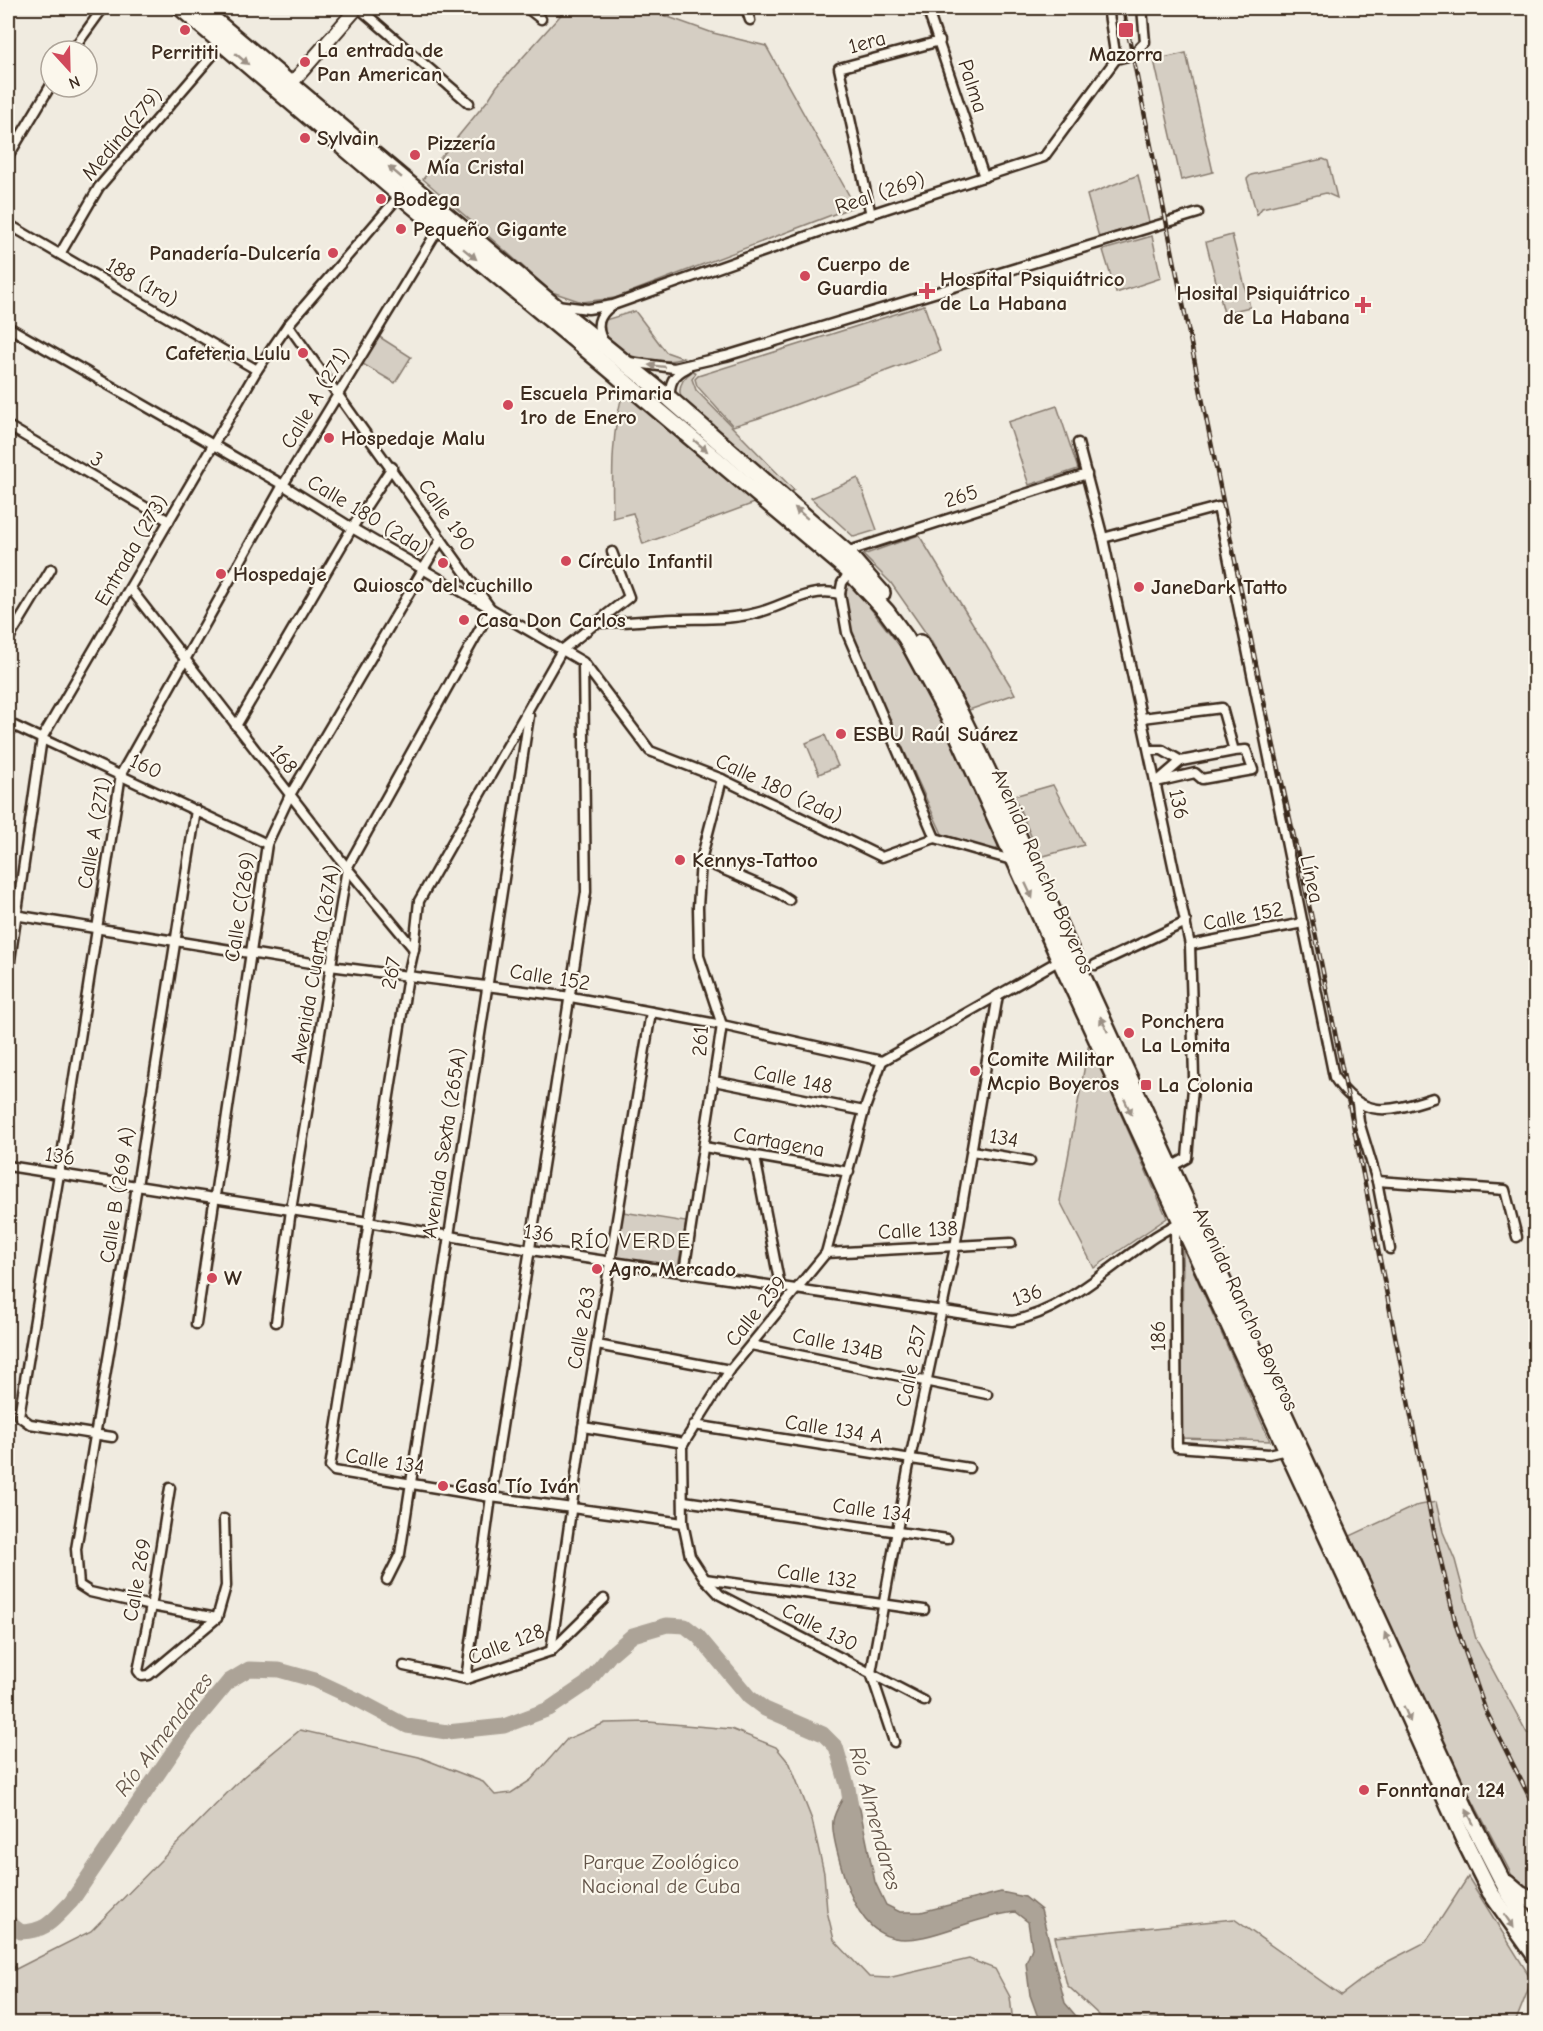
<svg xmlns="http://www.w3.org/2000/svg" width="1543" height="2031" font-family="'Comic Neue',sans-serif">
  <rect width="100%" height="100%" fill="#f0ebe0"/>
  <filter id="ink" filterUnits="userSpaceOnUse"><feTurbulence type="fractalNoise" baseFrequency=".0167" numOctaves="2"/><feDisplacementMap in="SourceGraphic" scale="12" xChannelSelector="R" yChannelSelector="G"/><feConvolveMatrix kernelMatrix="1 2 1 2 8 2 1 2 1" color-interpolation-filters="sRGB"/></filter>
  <g filter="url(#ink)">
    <g fill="#d5cec3" stroke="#887c70" stroke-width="1.5">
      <path d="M567,8h76l70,25 53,13 89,160 -240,92 -33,4 -30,-10 -129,-113 65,-79 9,-14z"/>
      <path d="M1186,53l27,119 -32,8 -27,-120z"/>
      <path d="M1323,159l5,2 9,37 -11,-5 -64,15 -5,7 -10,-36 4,-4z"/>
      <path d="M1138,175l11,47 -50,15 -12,-42z"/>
      <path d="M1232,235l18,72 -26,6 -18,-71z"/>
      <path d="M1152,236l9,42 -45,15 -13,-43z"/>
      <path d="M924,305l16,46 -181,67 -26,8 -36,-40 -2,-7 3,-3z"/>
      <path d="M635,311l31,41 17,6c-25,9 -85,-2 -78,-38z"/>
      <path d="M378,336l33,21 -16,26 -34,-20z"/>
      <path d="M693,371l3,2 -4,6 4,11 98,100 -5,3 -106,-90c-7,-14 -2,-24 10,-32z"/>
      <path d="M624,390l136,111 -117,43 -10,-31 -20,5c-1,-41 -2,-89 11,-128z"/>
      <path d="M1057,406l21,63 -49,16 -21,-63z"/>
      <path d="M858,478l19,52 -23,7 -43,-39z"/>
      <path d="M919,535l91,150 5,9 -46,16 -39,-71 -39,-56 -28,-28z"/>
      <path d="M847,582h3l49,63 45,79 54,116v8l-6,4 -49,-16 -93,-204 -6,-43z"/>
      <path d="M825,735l13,31 -19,8 -13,-31z"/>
      <path d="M1053,785l31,60 -44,12 -26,-61z"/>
      <path d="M1089,1043l78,175 -73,50 -34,-67z"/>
      <path d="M623,1212l63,10 -8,45 -62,-10z"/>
      <path d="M1183,1248l87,193 -89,-3z"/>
      <path d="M1436,1502l7,30 12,28 21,79 51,94h8v160l-14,-6 -6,-6 -65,-123 -102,-221 67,-31z"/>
      <path d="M649,1722l82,7 45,18 14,17 22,56 12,53 3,38 7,29 35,37 19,1 81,-19 26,10 15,28 3,26h-1005v-63l8,9 75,-38 152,-154 57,-47 119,27 64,25 12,13 16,-2 20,-13 36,-41 38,-16z"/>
      <path d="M1468,1877l64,103 -17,43 -245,1 -51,-5 -119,-3 -33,-31 -12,-48 179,-18 107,76 40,-30 45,-23z"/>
    </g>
    <path fill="#aca397" stroke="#7f7367" stroke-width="1.5" d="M848,1788l12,21 15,73 11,23 14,7h21l80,-20 24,5 16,13 24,93 11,13 19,7 24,-3 111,3h-190l-10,-28 -4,-32 6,-15 -4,-26 -13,-10c-72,8 -136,73 -170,-33 -4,-13 -14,-44 -12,-58 1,-10 11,-23 15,-33z"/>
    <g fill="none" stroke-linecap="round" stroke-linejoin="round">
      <path stroke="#aca397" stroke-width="15" d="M8,1922l13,10c26,-1 32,-12 50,-30l114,-168 44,-53 20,-12 30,1 36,10 45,21 47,25 40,6 57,-6 45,-17 37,-25 25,-30 22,-19 34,-10 18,1 13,10 51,61 16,12 58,25 13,13 12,41 3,19"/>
      <defs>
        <g id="street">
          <path d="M359,8l110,95"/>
          <path d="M527,8l14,11"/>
          <path d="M746,8l4,12"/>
          <path d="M927,8l57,169"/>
          <path d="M1108,8l8,51"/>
          <path d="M72,51l31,-43"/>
          <path d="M1116,59l16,-4 13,-13 -3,-34"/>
          <path d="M8,157l43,-72"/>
          <path d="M871,215l-32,-147 101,-27"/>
          <path d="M8,224l249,146"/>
          <path d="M60,254l39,-67 124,-144"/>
          <path d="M557,305l31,4 25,-4 248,-88 183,-60 72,-98"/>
          <path d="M8,327l275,158 69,43 231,134 67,89 72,28 160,78 53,-19 80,23"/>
          <path d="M603,341c-8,-15 -5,-25 8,-35"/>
          <path d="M629,362l45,6 52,-12 472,-143"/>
          <path d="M670,398c-1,-15 3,-23 17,-30"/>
          <path d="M8,426l161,95"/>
          <path d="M1078,443l25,95 87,407 4,131 -7,82 -18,10"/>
          <path d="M1103,538l115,-31 116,570c28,43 55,35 99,21"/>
          <path d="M612,552l17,45 -67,53 -143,251 -5,48 -6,27 -78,491 4,4 157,26 192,26"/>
          <path d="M846,552l241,-78"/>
          <path d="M850,572l-8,11 -2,11 7,39 88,205"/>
          <path d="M130,588l217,280 67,81"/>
          <path d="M595,623c27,0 52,-3 79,-4 26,-1 52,1 78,-5 31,-6 55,-28 88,-20"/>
          <path d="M8,640l43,-71"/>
          <path d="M1142,718l80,-10 12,43 12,-1 7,20 -51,9 -7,-6 -39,9"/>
          <path d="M8,723l259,121"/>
          <path d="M236,726l116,-198 40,-61"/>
          <path d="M1149,750h13l19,11 -22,19"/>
          <path d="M1181,761l53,-10"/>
          <path d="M196,810l-59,376 -61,363 3,36 11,7 61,14 66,12"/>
          <path d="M701,860l77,33 11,7"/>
          <path d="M8,914l322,52 241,31 151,28 160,36 178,-101"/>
          <path d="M1190,945l113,-22"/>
          <path d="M1095,965l91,-43"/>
          <path d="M8,974l34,-236 215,-368 31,-45 112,-130"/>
          <path d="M882,1061l-18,50 -38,142 -96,117 -48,76 1,77 7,33 15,23 15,16 204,106"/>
          <path d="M714,1081l150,30"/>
          <path d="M1357,1103l2,19 18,59 13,68"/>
          <path d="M704,1147l145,25"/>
          <path d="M972,1151l58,10"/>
          <path d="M755,1157l26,134"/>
          <path d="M8,1166l360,56 163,28 481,71c51,-9 96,-53 138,-81 10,-7 21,-13 32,-19"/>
          <path d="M1377,1181l128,9 12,47"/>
          <path d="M1175,1225l2,222 92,7 18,-4"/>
          <path d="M826,1253l185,-10"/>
          <path d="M684,1272l38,-247 -23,-69 -1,-49 3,-47 21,-81"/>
          <path d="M276,1322l15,-112 56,-342 144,-259 -203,-284"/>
          <path d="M196,1324l71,-480 23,-49 151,-256"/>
          <path d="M597,1345l133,25"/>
          <path d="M751,1345l236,49"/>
          <path d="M694,1425l275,43"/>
          <path d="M583,1427l101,16"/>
          <path d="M112,1437l-82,-13 -11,-8 40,-242 62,-400 162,-289 156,-257"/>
          <path d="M170,1488l-18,113 -14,70 4,5 7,-1 68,-57 9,-32 -2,-67"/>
          <path d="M684,1501l263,38"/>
          <path d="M705,1579l219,31"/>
          <path d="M387,1580l13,-26 129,-838"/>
          <path d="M551,1651l32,-224 68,-415"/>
          <path d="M404,1666l62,13 85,-28 53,-52"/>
          <path d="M466,1679l25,-182 95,-605 -3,-229"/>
          <path d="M894,1742l-23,-69 39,-214 45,-212 43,-252"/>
        </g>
        <path id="secondary" d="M291,84l66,-76"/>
        <g id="highway">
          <path d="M181,8l219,187 181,150 269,227 36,39 20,27 49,91 105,231 287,620 116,258 27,54 46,65"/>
          <path d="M200,8l346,291 124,100 176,153 36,41"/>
          <path d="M920,643c38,58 65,124 95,186l453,985 39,76 29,44"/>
          <path d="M1507,1883l13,11 16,8"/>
        </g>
      </defs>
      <use href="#street" stroke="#3b2a1e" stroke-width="13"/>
      <use href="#secondary" stroke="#3b2a1e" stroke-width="16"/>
      <use href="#highway" stroke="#3b2a1e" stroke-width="20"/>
      <use href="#street" stroke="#fbf7ec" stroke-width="8"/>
      <use href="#secondary" stroke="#fbf7ec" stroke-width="12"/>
      <use href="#highway" stroke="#fbf7ec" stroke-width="15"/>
      <defs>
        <path id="rail" d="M1123,8l135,666 58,263 118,595 22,93 29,84 51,101"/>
      </defs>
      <use href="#rail" stroke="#3b2a1e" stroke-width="4.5"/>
      <use href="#rail" stroke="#fbf7ec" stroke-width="2" stroke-dasharray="7" stroke-linecap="butt"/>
    </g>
    <defs><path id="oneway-solid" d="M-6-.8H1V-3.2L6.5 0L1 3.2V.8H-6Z" transform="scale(1.5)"/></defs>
    <g fill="#9b9085">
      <use href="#oneway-solid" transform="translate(242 59) rotate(40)"/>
      <use href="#oneway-solid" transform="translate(395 172) rotate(-140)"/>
      <use href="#oneway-solid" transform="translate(470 254) rotate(39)"/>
      <use href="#oneway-solid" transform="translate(657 366) rotate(-174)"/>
      <use href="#oneway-solid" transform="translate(701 446) rotate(40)"/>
      <use href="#oneway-solid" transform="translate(801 513) rotate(-139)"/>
      <use href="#oneway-solid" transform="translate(1029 891) rotate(65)"/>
      <use href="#oneway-solid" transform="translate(1104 1024) rotate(-115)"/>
      <use href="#oneway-solid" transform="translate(1128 1107) rotate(65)"/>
      <use href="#oneway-solid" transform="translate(1388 1640) rotate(-115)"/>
      <use href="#oneway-solid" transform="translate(1407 1714) rotate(67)"/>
      <use href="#oneway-solid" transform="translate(1470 1817) rotate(-116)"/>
      <use href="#oneway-solid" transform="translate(1509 1921) rotate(55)"/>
    </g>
  </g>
  <g fill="#d1495b" stroke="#fbf7ec" stroke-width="2">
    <circle cx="185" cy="30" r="6"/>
    <rect x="1118" y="22" width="16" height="16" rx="3"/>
    <circle cx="305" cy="62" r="6"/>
    <circle cx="305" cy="138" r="6"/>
    <circle cx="415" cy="155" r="6"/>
    <circle cx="381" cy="199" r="6"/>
    <circle cx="401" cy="229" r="6"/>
    <circle cx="333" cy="253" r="6"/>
    <circle cx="805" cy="276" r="6"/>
    <path d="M924 282h6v6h6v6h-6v6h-6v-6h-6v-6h6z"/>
    <path d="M1360 296h6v6h6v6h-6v6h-6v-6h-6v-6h6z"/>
    <circle cx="303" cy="353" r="6"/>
    <circle cx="508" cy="405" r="6"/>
    <circle cx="329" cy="438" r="6"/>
    <circle cx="566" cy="561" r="6"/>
    <circle cx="443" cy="563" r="6"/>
    <circle cx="221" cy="574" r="6"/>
    <circle cx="1139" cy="587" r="6"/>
    <circle cx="464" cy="620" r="6"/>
    <circle cx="841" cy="734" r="6"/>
    <circle cx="680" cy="860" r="6"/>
    <circle cx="1129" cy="1033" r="6"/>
    <circle cx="975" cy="1071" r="6"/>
    <rect x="1140" y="1079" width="12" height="12" rx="3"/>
    <circle cx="597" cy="1269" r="6"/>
    <circle cx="212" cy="1278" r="6"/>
    <circle cx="443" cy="1486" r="6"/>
    <circle cx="1364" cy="1790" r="6"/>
  </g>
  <g text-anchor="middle" stroke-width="4.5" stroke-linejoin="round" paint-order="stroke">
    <g font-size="21" fill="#3b2a1e" stroke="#fbf7ec">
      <text transform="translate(867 42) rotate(-15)" y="7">1era</text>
      <text transform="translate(973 86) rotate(72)" y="7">Palma</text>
      <text transform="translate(122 134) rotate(-50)" y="7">Medina(279)</text>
      <text transform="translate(880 193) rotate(-18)" y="7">Real (269)</text>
      <text transform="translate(142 282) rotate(30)" y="7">188 (1ra)</text>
      <text transform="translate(315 398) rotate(-59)" y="7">Calle A (271)</text>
      <text transform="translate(97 459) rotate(31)" y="7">3</text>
      <text transform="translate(961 496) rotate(-18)" y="7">265</text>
      <text transform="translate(368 515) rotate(31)" y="7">Calle 180 (2da)</text>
      <text transform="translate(447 515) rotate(55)" y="7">Calle 190</text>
      <text transform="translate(131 550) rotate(-60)" y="7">Entrada (273)</text>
      <text transform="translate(284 759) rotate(52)" y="7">168</text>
      <text transform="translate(146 766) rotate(25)" y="7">160</text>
      <text transform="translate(779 788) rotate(25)" y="7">Calle 180 (2da)</text>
      <text transform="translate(1179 804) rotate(78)" y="7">136</text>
      <text transform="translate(94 833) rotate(-80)" y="7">Calle A (271)</text>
      <text transform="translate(1043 871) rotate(66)" y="7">Avenida Rancho Boyeros</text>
      <text transform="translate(1312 879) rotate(78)" y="7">Línea</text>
      <text transform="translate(240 907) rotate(-81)" y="7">Calle C(269)</text>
      <text transform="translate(1243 916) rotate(-11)" y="7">Calle 152</text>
      <text transform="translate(315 964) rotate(-80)" y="7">Avenida Cuarta (267A)</text>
      <text transform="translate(391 973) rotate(-79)" y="7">267</text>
      <text transform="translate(550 977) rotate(9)" y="7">Calle 152</text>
      <text transform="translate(700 1041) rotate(-86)" y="7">261</text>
      <text transform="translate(793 1079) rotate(11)" y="7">Calle 148</text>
      <text transform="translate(1004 1138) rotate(10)" y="7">134</text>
      <text transform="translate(779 1142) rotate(10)" y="7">Cartagena</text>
      <text transform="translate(444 1143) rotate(-81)" y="7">Avenida Sexta (265A)</text>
      <text transform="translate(60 1156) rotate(9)" y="7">136</text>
      <text transform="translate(117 1195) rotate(-81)" y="7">Calle B (269 A)</text>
      <text transform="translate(918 1230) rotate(-3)" y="7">Calle 138</text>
      <text transform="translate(539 1233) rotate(8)" y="7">136</text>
      <text transform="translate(1027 1295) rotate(-20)" y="7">136</text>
      <text transform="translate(1246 1309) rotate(65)" y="7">Avenida Rancho Boyeros</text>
      <text transform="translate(756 1311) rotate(-51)" y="7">Calle 259</text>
      <text transform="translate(581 1328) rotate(-80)" y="7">Calle 263</text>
      <text transform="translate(1158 1336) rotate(-91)" y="7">186</text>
      <text transform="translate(838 1344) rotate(12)" y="7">Calle 134B</text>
      <text transform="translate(911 1366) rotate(-78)" y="7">Calle 257</text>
      <text transform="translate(834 1429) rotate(9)" y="7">Calle 134 A</text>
      <text transform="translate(385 1461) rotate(9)" y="7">Calle 134</text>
      <text transform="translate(872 1510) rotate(8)" y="7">Calle 134</text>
      <text transform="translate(817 1576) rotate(8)" y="7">Calle 132</text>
      <text transform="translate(137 1580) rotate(-80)" y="7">Calle 269</text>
      <text transform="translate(820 1627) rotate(27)" y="7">Calle 130</text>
      <text transform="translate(506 1644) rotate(-21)" y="7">Calle 128</text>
    </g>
    <g font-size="21" font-weight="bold" fill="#3b2a1e" stroke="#fbf7ec" text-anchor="start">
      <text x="317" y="57">La entrada de<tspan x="317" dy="24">Pan American</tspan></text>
      <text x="185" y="59" text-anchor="middle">Perrititi</text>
      <text x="1126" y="61" text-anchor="middle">Mazorra</text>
      <text x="317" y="145">Sylvain</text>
      <text x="427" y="150">Pizzería<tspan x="427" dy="24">Mía Cristal</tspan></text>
      <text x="393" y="206">Bodega</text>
      <text x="413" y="236">Pequeño Gigante</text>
      <text x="321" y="260" text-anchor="end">Panadería-Dulcería</text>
      <text x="817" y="271">Cuerpo de<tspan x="817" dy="24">Guardia</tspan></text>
      <text x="940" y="286">Hospital Psiquiátrico<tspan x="940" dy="24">de La Habana</tspan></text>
      <text x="1350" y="300" text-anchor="end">Hosital Psiquiátrico<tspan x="1350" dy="24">de La Habana</tspan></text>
      <text x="291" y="360" text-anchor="end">Cafeteria Lulu</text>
      <text x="520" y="400">Escuela Primaria<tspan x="520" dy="24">1ro de Enero</tspan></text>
      <text x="341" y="445">Hospedaje Malu</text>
      <text x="578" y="568">Círculo Infantil</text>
      <text x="233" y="581">Hospedaje</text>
      <text x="443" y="592" text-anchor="middle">Quiosco del cuchillo</text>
      <text x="1151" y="594">JaneDark Tatto</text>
      <text x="476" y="627">Casa Don Carlos</text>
      <text x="853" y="741">ESBU Raúl Suárez</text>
      <text x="692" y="867">Kennys-Tattoo</text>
      <text x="1141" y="1028">Ponchera<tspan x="1141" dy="24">La Lomita</tspan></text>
      <text x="987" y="1066">Comite Militar<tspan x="987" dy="24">Mcpio Boyeros</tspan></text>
      <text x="1158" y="1092">La Colonia</text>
      <text x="609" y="1276">Agro Mercado</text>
      <text x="224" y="1285">W</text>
      <text x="455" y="1493">Casa Tío Iván</text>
      <text x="1376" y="1797">Fonntanar 124</text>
    </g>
    <g font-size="21" fill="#625347" stroke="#fbf7ec">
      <text x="661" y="1869">Parque Zoológico<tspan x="661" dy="24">Nacional de Cuba</tspan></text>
    </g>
    <g font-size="22" letter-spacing="1.5" fill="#3b2a1e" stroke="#fbf7ec">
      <text x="631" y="1248">RÍO VERDE</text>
    </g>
    <g font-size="22" font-style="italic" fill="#635448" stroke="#fbf7ec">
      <text transform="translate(163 1734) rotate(-53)" y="8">Río Almendares</text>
      <text transform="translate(876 1818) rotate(75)" y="8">Río Almendares</text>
    </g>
  </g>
  <rect width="1543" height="2031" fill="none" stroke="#fbf7ec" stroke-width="30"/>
  <rect x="15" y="15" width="1513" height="2001" fill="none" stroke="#3b2a1e" stroke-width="2" filter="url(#ink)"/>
  <g transform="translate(69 69) rotate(158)"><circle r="28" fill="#fbf7ec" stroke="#aea59a" stroke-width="1.5"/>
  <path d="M0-4.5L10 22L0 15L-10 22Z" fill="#d1495b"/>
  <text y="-9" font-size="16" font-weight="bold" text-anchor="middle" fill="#3b2a1e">N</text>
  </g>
</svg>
